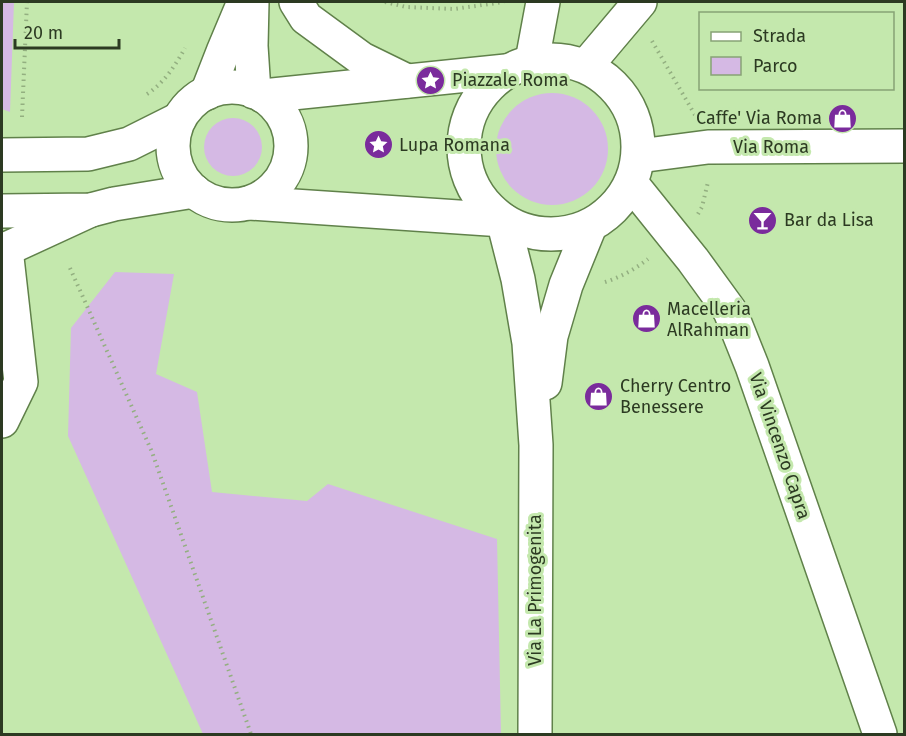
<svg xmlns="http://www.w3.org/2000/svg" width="906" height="736" font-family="'Fira Sans',sans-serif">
  <rect width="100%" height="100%" fill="#c4e8ad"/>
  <g fill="#d5b9e4">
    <path d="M2,2h12l-4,110 -8,-3z"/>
    <circle cx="552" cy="149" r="56"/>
    <circle cx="233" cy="147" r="29"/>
    <path d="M115,272l59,2 -18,100 41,18 15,100 95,9 21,-17 169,55 4,195h-298l-135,-298 3,-108z"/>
  </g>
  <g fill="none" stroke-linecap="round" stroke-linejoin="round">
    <defs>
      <g id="minor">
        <path d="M532,61l11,-59"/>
        <path d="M586,66l54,-64"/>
        <path d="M639,156l69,-9 196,-1"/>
        <path d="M631,183l62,77 37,51 22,55 128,368"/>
        <path d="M2,251l89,-41"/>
        <path d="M2,421l19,-39 -15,-133"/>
      </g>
      <g id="major">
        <path d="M252,2l-1,44 3,46"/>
        <path d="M296,2l10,16 56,41 45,22"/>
        <circle cx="551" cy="147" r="87"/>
        <circle cx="232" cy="146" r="59"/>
        <path d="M207,93l16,-41 21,-50"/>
        <path d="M263,96l243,-25"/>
        <path d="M2,155l86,-1 41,-10 50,-25"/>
        <path d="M249,203l254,17 15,59 11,64 7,102 -1,289"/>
        <path d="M2,211l89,-1 23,-6 80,-13"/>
        <path d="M545,383l6,-47 15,-51 24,-59"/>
      </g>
    </defs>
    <use href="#minor" stroke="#60814a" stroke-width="36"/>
    <use href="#major" stroke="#60814a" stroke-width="36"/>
    <g stroke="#93af80" stroke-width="4" stroke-dasharray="1.5 4.5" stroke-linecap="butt">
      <path d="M385,2l21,5 48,2 50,-7"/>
      <path d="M652,41l43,74"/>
      <path d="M147,94c17,-11 28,-28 38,-46"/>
      <path d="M22,117l5,-115"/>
      <path d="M698,214l4,-7 6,-25"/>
      <path d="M70,268l82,184 99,282"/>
      <path d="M605,282c16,-5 30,-13 43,-23"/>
    </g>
    <use href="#minor" stroke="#fff" stroke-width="33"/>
    <use href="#major" stroke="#fff" stroke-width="33"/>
  </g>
  <defs>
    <symbol id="sight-disc" viewBox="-11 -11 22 22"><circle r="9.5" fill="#7a2b9c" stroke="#c4e8ad"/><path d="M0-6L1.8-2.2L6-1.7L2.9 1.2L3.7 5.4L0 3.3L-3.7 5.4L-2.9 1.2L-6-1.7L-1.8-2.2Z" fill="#fff"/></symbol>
    <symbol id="shop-disc" viewBox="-11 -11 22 22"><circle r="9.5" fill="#7a2b9c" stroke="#c4e8ad"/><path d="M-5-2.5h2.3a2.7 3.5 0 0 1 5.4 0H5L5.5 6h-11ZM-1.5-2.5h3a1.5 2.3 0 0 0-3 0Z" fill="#fff"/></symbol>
    <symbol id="bar-disc" viewBox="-11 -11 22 22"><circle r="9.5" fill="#7a2b9c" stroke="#c4e8ad"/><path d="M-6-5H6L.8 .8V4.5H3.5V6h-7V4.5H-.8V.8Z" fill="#fff"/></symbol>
  </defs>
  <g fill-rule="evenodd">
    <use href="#sight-disc" x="414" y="64" width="33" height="33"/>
    <use href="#shop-disc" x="826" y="102" width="33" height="33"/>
    <use href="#sight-disc" x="362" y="128" width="33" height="33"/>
    <use href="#bar-disc" x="746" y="204" width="33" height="33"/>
    <use href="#shop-disc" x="630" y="302" width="33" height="33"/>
    <use href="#shop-disc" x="582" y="380" width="33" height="33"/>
  </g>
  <g text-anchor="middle" stroke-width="6" stroke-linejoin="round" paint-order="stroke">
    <g font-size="18" fill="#2c3a22" stroke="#c4e8ad" text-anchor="start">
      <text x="452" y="86">Piazzale Roma</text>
      <text x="822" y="124" text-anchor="end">Caffe' Via Roma</text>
      <text x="399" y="151">Lupa Romana</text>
      <text x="784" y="226">Bar da Lisa</text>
      <text x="667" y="315">Macelleria<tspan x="667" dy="21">AlRahman</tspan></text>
      <text x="620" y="392">Cherry Centro<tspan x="620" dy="21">Benessere</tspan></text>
    </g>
    <g font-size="18" fill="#2c3a22" stroke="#c4e8ad">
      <text x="771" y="153">Via Roma</text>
      <text transform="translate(780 446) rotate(71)" y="6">Via Vincenzo Capra</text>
      <text transform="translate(535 590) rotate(-90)" y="6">Via La Primogenita</text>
    </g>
  </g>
  <rect width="906" height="736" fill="none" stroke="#2c3a22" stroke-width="6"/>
  <rect x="699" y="12" width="195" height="78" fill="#c4e8ad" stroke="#87a275" stroke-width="1.5"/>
  <rect x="711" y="32" width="30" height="9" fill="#ffffff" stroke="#87a275" stroke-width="1.5"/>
  <text x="753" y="42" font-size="18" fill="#2c3a22">Strada</text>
  <rect x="711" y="57" width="30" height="18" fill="#d5b9e4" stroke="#87a275" stroke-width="1.5"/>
  <text x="753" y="72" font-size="18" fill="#2c3a22">Parco</text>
  <path d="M15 39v9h104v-9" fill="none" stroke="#2c3a22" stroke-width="3"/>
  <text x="24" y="39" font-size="18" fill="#2c3a22" stroke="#c4e8ad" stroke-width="4.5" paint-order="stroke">20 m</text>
</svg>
